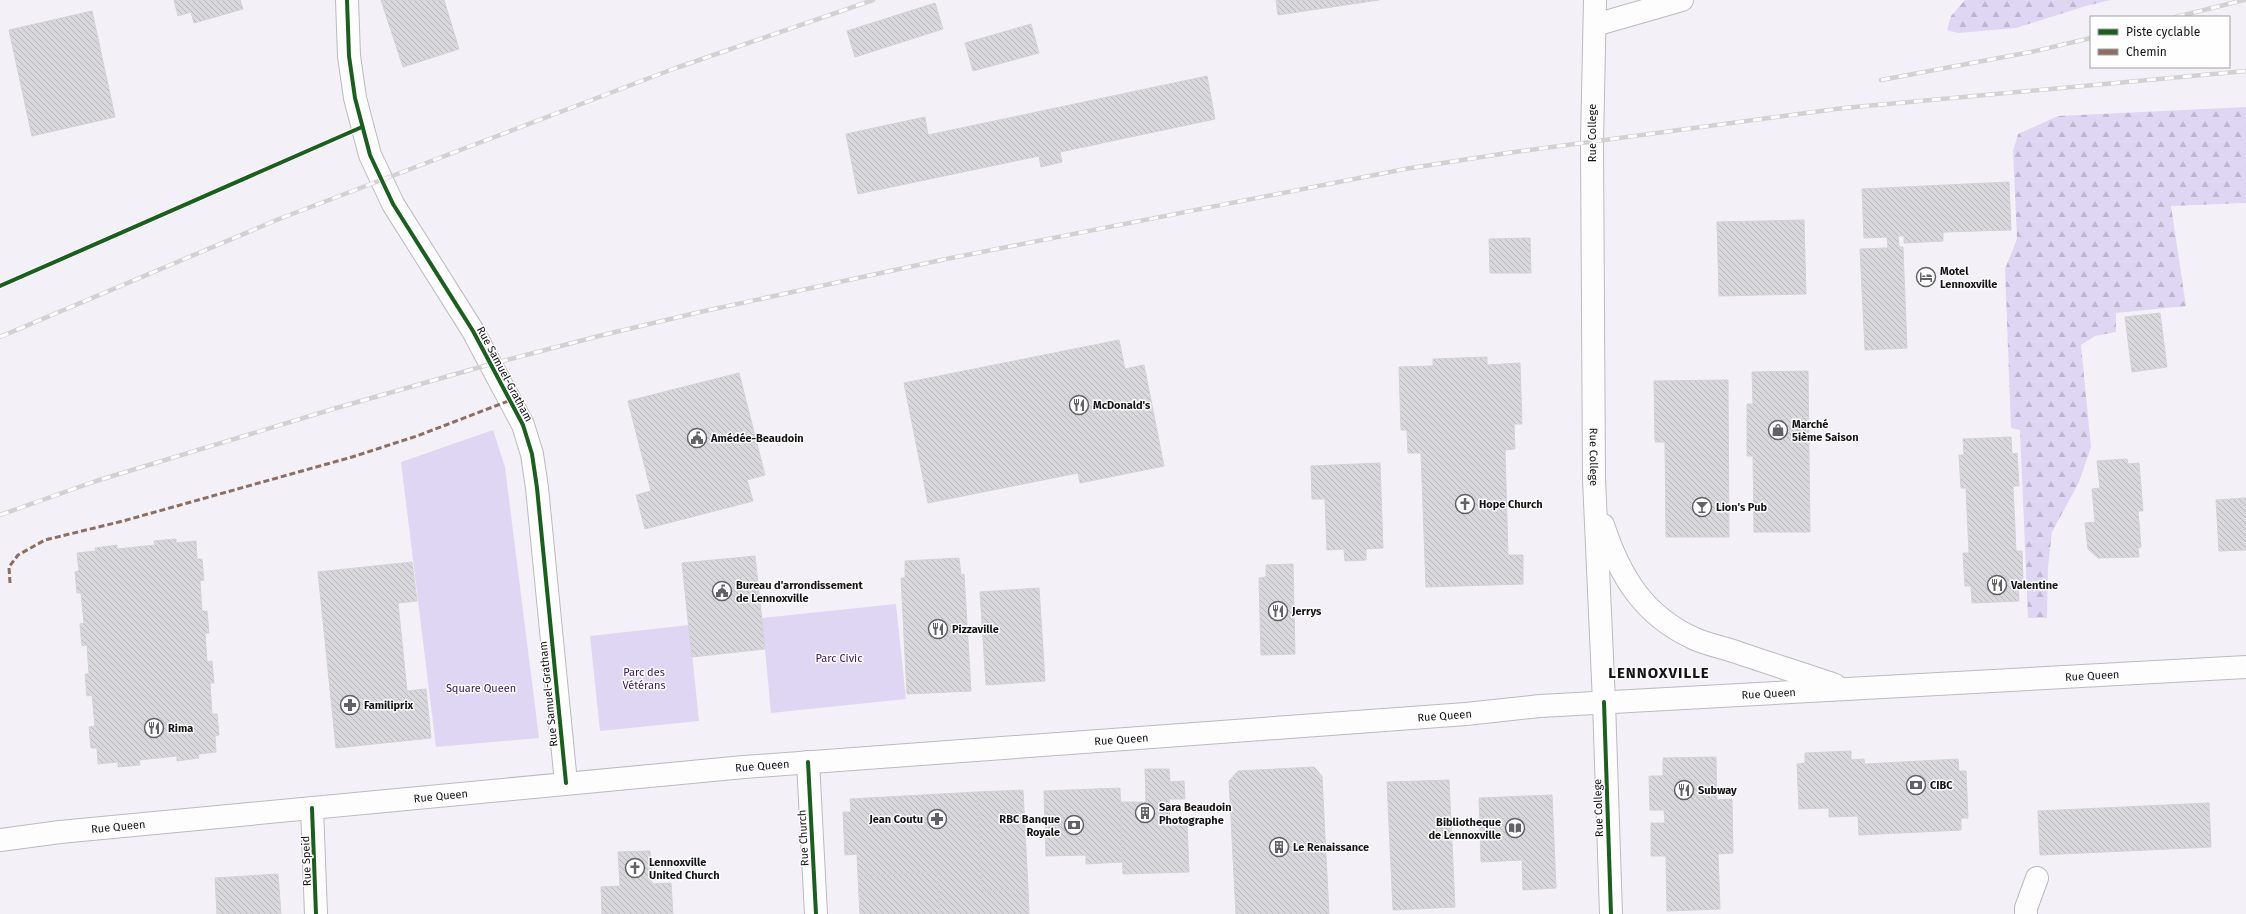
<svg xmlns="http://www.w3.org/2000/svg" width="2246" height="914" font-family="'Fira Sans',sans-serif">
  <defs>
    <pattern id="forest-firs" width="22" height="20" patternUnits="userSpaceOnUse"><rect width="22" height="20" fill="#dfd6f4"/><path d="M5 1l3.5 6h-7zM16 11l3.5 6h-7z" fill="#beb7d0"/></pattern>
    <pattern id="building-back-hatch" width="6" height="6" patternUnits="userSpaceOnUse"><rect width="6" height="6" fill="#d8d7dc"/><path d="M-1 5l2 2M0 0l6 6M5-1l2 2" fill="none" stroke="#b8b8bc"/></pattern>
  </defs>
  <rect width="100%" height="100%" fill="#f3f1f7"/>
  <g fill="url(#forest-firs)">
    <path d="M1965,0h146l-25,6 -70,22 -58,5 -11,-3 4,-14z"/>
    <path d="M2246,107v96l-75,3 15,100 -70,7v19l-21,4 -14,9 10,102 -12,35 -27,50 -4,35 -1,51h-19l-8,-188 -9,-2 -6,-159 12,-30 -4,-88 5,-17 40,-18z"/>
  </g>
  <g fill="#dfd6f4">
    <path d="M493,430l12,37 34,271 -103,9 -35,-285z"/>
    <path d="M896,604l10,95 -135,14 -9,-95z"/>
    <path d="M689,625l10,96 -99,10 -10,-95z"/>
  </g>
  <g fill="url(#building-back-hatch)" stroke="#d4d2d7">
    <path d="M174,0h66l3,9 -49,14 -3,-11 -13,4z"/>
    <path d="M381,0h63l15,49 -56,18z"/>
    <path d="M1276,0h103l-101,15z"/>
    <path d="M935,3l8,26 -88,28 -8,-26z"/>
    <path d="M92,11l23,106 -83,19 -23,-106z"/>
    <path d="M1031,24l8,29 -66,18 -8,-28z"/>
    <path d="M1207,76l8,43 -155,33 2,10 -21,5 -2,-11 -181,38 -12,-60 79,-17 3,18z"/>
    <path d="M2009,182l2,48 -68,2v9l-39,2v-7h-6l1,11h4l4,101 -42,2 -5,-101 28,-1 -1,-11 -23,1 -2,-49z"/>
    <path d="M1804,220l2,74 -87,2 -2,-74z"/>
    <path d="M1530,238l1,35h-41l-1,-34z"/>
    <path d="M2160,313l7,54 -35,5 -7,-55z"/>
    <path d="M1119,340l6,29 19,-4 20,101 -84,17 -2,-10 -150,30 -24,-120z"/>
    <path d="M1487,357v8l33,-2 2,61h-8l1,25 -10,1 3,105h15v29l-97,3 -5,-134h-13l-1,-23h-6l-2,-63 34,-1v-7z"/>
    <path d="M1808,371l2,161h-56l-1,-76h-6v-52h6l-1,-32z"/>
    <path d="M739,373l26,102 -18,5 6,21 -108,28 -9,-34 15,-4 -23,-90z"/>
    <path d="M1728,380l1,157h-63l-1,-95h-10l-1,-61z"/>
    <path d="M2011,437l1,17 5,-1 2,33h-6l3,65h6l1,33h-5l1,17 -47,2 -1,-17h-6l-2,-33h6l-3,-65h-5l-2,-33h5l-1,-16z"/>
    <path d="M2127,459l1,5 11,-1 4,48h-5l3,36 -3,1 1,9 -41,1 -10,-9 -3,-26 10,-1 -3,-33 8,-1 -3,-27z"/>
    <path d="M1380,463l3,85 -17,1v11l-21,1 -1,-12 -17,1 -2,-51h-13l-1,-33z"/>
    <path d="M2246,498v52l-27,1 -3,-51z"/>
    <path d="M176,539v4l20,-2 1,18h5l2,21 -4,1 2,30h5l2,22h-4l2,29 5,-1 2,22h-4l2,31h5l2,21 -4,1 1,16 -18,2 1,4 -22,3v-5l-38,4 1,5 -22,2v-5l-20,2 -1,-16h-6l-2,-21 6,-1 -3,-31 -5,1 -2,-22h4l-2,-29 -5,1 -2,-22 4,-1 -3,-30h-4l-2,-21 4,-1 -2,-18 19,-2 -1,-3 22,-3v4l38,-4 -1,-4z"/>
    <path d="M755,556l10,93 -73,8 -10,-94z"/>
    <path d="M959,558l2,17 3,-1 7,117 -64,3 -6,-116h4v-17z"/>
    <path d="M412,562l5,39 -19,2 9,88 19,-2 5,49 -95,10 -18,-176z"/>
    <path d="M1293,564l2,90 -34,1 -2,-77 7,-1v-12z"/>
    <path d="M1039,588l6,93 -59,4 -6,-93z"/>
    <path d="M1851,751v9l13,-1 1,5 93,-5 1,12h7l2,47h-7v12l-102,5 -1,-19 -29,1v-9l-30,1 -2,-45 8,-1v-10z"/>
    <path d="M1716,757l1,43 15,-1 1,54 -15,1 2,55 -53,2 -1,-55h-15v-33h14l-1,-13h-14l-1,-34h14v-18z"/>
    <path d="M1314,767l8,9 7,138h-93l-7,-133 9,-10z"/>
    <path d="M1145,769h24l1,13 14,-1 1,18h-16l1,25 17,-1 2,49 -66,2 -3,-72h26z"/>
    <path d="M1449,780l6,127 -62,3 -6,-128z"/>
    <path d="M1120,788l2,74 -36,2v-9l-40,1 -2,-65z"/>
    <path d="M1023,790l5,99 -46,2 -5,-99z"/>
    <path d="M977,792l5,99 46,-2 1,25h-89l-3,-42 -79,4 -1,-22 -12,1 -2,-43h8l-1,-13z"/>
    <path d="M1552,795l4,93 -33,2 -1,-30 -41,2 -2,-64z"/>
    <path d="M2209,803l2,44 -171,8 -2,-44z"/>
    <path d="M650,851l2,33 19,-1 2,31h-71l-1,-27 19,-1 -2,-34z"/>
    <path d="M937,872l3,42h-80l-2,-38z"/>
    <path d="M278,874l3,40h-64l-2,-36z"/>
  </g>
  <g fill="none" stroke-linecap="round" stroke-linejoin="round">
    <defs>
      <g id="minor">
        <path d="M347,0l2,56 6,42 15,57 23,49 80,127 50,94 9,29 5,34 29,295"/>
        <path d="M1595,25l87,-25"/>
        <path d="M1604,702l7,212"/>
        <path d="M808,762l8,152"/>
        <path d="M312,808l4,106"/>
        <path d="M2026,914v-6l11,-30"/>
      </g>
      <g id="major">
        <path id="s1" d="M1595,0l-3,142 2,337 10,223"/>
        <path d="M1603,525c17,52 41,91 92,114 14,6 30,9 44,14 32,11 64,21 96,32"/>
        <path id="s2" d="M0,840l60,-8 684,-65 722,-53 74,-8 706,-39"/>
      </g>
    </defs>
    <use href="#minor" stroke="#bbbabe" stroke-width="24"/>
    <use href="#major" stroke="#bbbabe" stroke-width="24"/>
    <use href="#minor" stroke="#fdfdfe" stroke-width="22"/>
    <use href="#major" stroke="#fdfdfe" stroke-width="22"/>
    <defs>
      <g id="rail">
        <path d="M2176,17l68,-17"/>
        <path d="M1881,80l150,-28 60,-14"/>
        <path d="M0,337l279,-118 394,-150 200,-69"/>
        <path d="M0,515l96,-34 237,-72 158,-45 112,-29 97,-23 246,-53 459,-90 102,-16 337,-45 402,-37"/>
      </g>
    </defs>
    <use href="#rail" stroke="#d1d1d2" stroke-width="4.5"/>
    <use href="#rail" stroke="#fefefe" stroke-width="3" stroke-dasharray="9" stroke-linecap="butt"/>
    <path stroke="#8d6e63" stroke-width="3" stroke-dasharray="6 3" stroke-linecap="butt" d="M10,583l-1,-16 9,-12 27,-15 78,-19 229,-64 65,-21 94,-36"/>
    <defs>
      <g id="cycleway">
        <path d="M347,0l2,56 6,42 15,57 23,49 80,127 50,94 9,29 5,34 29,295"/>
        <path d="M0,286l362,-159"/>
        <path d="M1604,702l7,212"/>
        <path d="M808,762l8,152"/>
        <path d="M312,808l4,106"/>
      </g>
    </defs>
    <use href="#cycleway" stroke="#fefefe" stroke-width="6"/>
    <use href="#cycleway" stroke="#1b5e20" stroke-width="4"/>
  </g>
  <defs>
    <symbol id="hotel-ring" viewBox="-11 -11 22 22"><circle r="9.5" fill="#fefefe" stroke="#626165" stroke-width="1.5"/><path d="M-6-4.5h1.5V1H6V5H4.5V3h-9V5H-6ZM-4 0a1.8 1.8 0 1 1 3.6 0ZM.5 0V-2.5h3Q6-2.5 6 0Z" fill="#626165"/></symbol>
    <symbol id="restaurant-ring" viewBox="-11 -11 22 22"><circle r="9.5" fill="#fefefe" stroke="#626165" stroke-width="1.5"/><path d="M-5-6h1v4h1v-4h1v4h1v-4h1v5L-1.5 .5V6h-2V.5L-5-1ZM5-6V6H3V1.5H1.5Q1.5-4 5-6Z" fill="#626165"/></symbol>
    <symbol id="shop-ring" viewBox="-11 -11 22 22"><circle r="9.5" fill="#fefefe" stroke="#626165" stroke-width="1.5"/><path d="M-5-2.5h2.3a2.7 3.5 0 0 1 5.4 0H5L5.5 6h-11ZM-1.5-2.5h3a1.5 2.3 0 0 0-3 0Z" fill="#626165"/></symbol>
    <symbol id="civic-ring" viewBox="-11 -11 22 22"><circle r="9.5" fill="#fefefe" stroke="#626165" stroke-width="1.5"/><path d="M-.6-6.5H3V-4.5H.6V-3L4-1V1h2V6H-6V1h2V-1L-.6-3ZM-1.2 2.5V6h2.4V2.5Z" fill="#626165"/></symbol>
    <symbol id="church-ring" viewBox="-11 -11 22 22"><circle r="9.5" fill="#fefefe" stroke="#626165" stroke-width="1.5"/><path d="M-1.2-6h2.4v3.5h3.3v2.4h-3.3V6h-2.4V-.1h-3.3v-2.4h3.3Z" fill="#626165"/></symbol>
    <symbol id="bar-ring" viewBox="-11 -11 22 22"><circle r="9.5" fill="#fefefe" stroke="#626165" stroke-width="1.5"/><path d="M-6-5H6L.8 .8V4.5H3.5V6h-7V4.5H-.8V.8Z" fill="#626165"/></symbol>
    <symbol id="pharmacy-ring" viewBox="-11 -11 22 22"><circle r="9.5" fill="#fefefe" stroke="#626165" stroke-width="1.5"/><path d="M-2-6h4v4h4v4h-4v4h-4v-4h-4v-4h4Z" fill="#626165"/></symbol>
    <symbol id="bank-ring" viewBox="-11 -11 22 22"><circle r="9.5" fill="#fefefe" stroke="#626165" stroke-width="1.5"/><path d="M-6-4H6V4H-6ZM0-2.3a2.3 2.3 0 1 0 0 4.6a2.3 2.3 0 1 0 0-4.6Z" fill="#626165"/></symbol>
    <symbol id="building-ring" viewBox="-11 -11 22 22"><circle r="9.5" fill="#fefefe" stroke="#626165" stroke-width="1.5"/><path d="M-4-6H4V6H1V3H-1V6H-4ZM-2.5-4.3h1.7v1.8h-1.7ZM.8-4.3h1.7v1.8H.8ZM-2.5-1h1.7V.8h-1.7ZM.8-1h1.7V.8H.8Z" fill="#626165"/></symbol>
    <symbol id="library-ring" viewBox="-11 -11 22 22"><circle r="9.5" fill="#fefefe" stroke="#626165" stroke-width="1.5"/><path d="M-6-4Q-3-5.5-.7-3.5V5Q-3 3-6 4ZM6-4Q3-5.5 .7-3.5V5Q3 3 6 4Z" fill="#626165"/></symbol>
  </defs>
  <g fill-rule="evenodd">
    <use href="#hotel-ring" x="1915" y="266" width="22" height="22"/>
    <use href="#restaurant-ring" x="1068" y="394" width="22" height="22"/>
    <use href="#shop-ring" x="1767" y="419" width="22" height="22"/>
    <use href="#civic-ring" x="686" y="427" width="22" height="22"/>
    <use href="#church-ring" x="1454" y="493" width="22" height="22"/>
    <use href="#bar-ring" x="1691" y="496" width="22" height="22"/>
    <use href="#restaurant-ring" x="1986" y="574" width="22" height="22"/>
    <use href="#civic-ring" x="711" y="580" width="22" height="22"/>
    <use href="#restaurant-ring" x="1267" y="600" width="22" height="22"/>
    <use href="#restaurant-ring" x="927" y="618" width="22" height="22"/>
    <use href="#pharmacy-ring" x="339" y="694" width="22" height="22"/>
    <use href="#restaurant-ring" x="143" y="717" width="22" height="22"/>
    <use href="#bank-ring" x="1905" y="774" width="22" height="22"/>
    <use href="#restaurant-ring" x="1673" y="779" width="22" height="22"/>
    <use href="#building-ring" x="1134" y="802" width="22" height="22"/>
    <use href="#pharmacy-ring" x="926" y="808" width="22" height="22"/>
    <use href="#bank-ring" x="1063" y="814" width="22" height="22"/>
    <use href="#library-ring" x="1504" y="817" width="22" height="22"/>
    <use href="#building-ring" x="1268" y="836" width="22" height="22"/>
    <use href="#church-ring" x="624" y="857" width="22" height="22"/>
  </g>
  <g text-anchor="middle" stroke-width="3" stroke-linejoin="round" paint-order="stroke">
    <g font-size="11" fill="#141316" stroke="#fefefe">
      <text transform="translate(1592 133) rotate(-90)" y="4">Rue College</text>
      <text transform="translate(505 374) rotate(62)" y="4">Rue Samuel-Gratham</text>
      <text dy="4" stroke="none"><textPath href="#s1" startOffset="457">Rue College</textPath></text>
      <text dy="4" stroke="none"><textPath href="#s2" startOffset="2099">Rue Queen</textPath></text>
      <text dy="4" stroke="none"><textPath href="#s2" startOffset="1775">Rue Queen</textPath></text>
      <text transform="translate(548 694) rotate(-96)" y="4">Rue Samuel-Gratham</text>
      <text dy="4" stroke="none"><textPath href="#s2" startOffset="1450">Rue Queen</textPath></text>
      <text dy="4" stroke="none"><textPath href="#s2" startOffset="1126">Rue Queen</textPath></text>
      <text dy="4" stroke="none"><textPath href="#s2" startOffset="766">Rue Queen</textPath></text>
      <text dy="4" stroke="none"><textPath href="#s2" startOffset="443">Rue Queen</textPath></text>
      <text transform="translate(1598 808) rotate(-92)" y="4">Rue College</text>
      <text dy="4" stroke="none"><textPath href="#s2" startOffset="119">Rue Queen</textPath></text>
      <text transform="translate(803 838) rotate(-93)" y="4">Rue Church</text>
      <text transform="translate(306 861) rotate(-92)" y="4">Rue Speid</text>
    </g>
    <g font-size="11" font-weight="bold" fill="#141316" stroke="#fefefe" text-anchor="start">
      <text x="1940" y="275">Motel<tspan x="1940" dy="13">Lennoxville</tspan></text>
      <text x="1093" y="409">McDonald's</text>
      <text x="1792" y="428">Marché<tspan x="1792" dy="13">5ième Saison</tspan></text>
      <text x="711" y="442">Amédée-Beaudoin</text>
      <text x="1479" y="508">Hope Church</text>
      <text x="1716" y="511">Lion's Pub</text>
      <text x="736" y="589">Bureau d'arrondissement<tspan x="736" dy="13">de Lennoxville</tspan></text>
      <text x="2011" y="589">Valentine</text>
      <text x="1292" y="615">Jerrys</text>
      <text x="952" y="633">Pizzaville</text>
      <text x="364" y="709">Familiprix</text>
      <text x="168" y="732">Rima</text>
      <text x="1930" y="789">CIBC</text>
      <text x="1698" y="794">Subway</text>
      <text x="1159" y="811">Sara Beaudoin<tspan x="1159" dy="13">Photographe</tspan></text>
      <text x="923" y="823" text-anchor="end">Jean Coutu</text>
      <text x="1060" y="823" text-anchor="end">RBC Banque<tspan x="1060" dy="13">Royale</tspan></text>
      <text x="1501" y="826" text-anchor="end">Bibliotheque<tspan x="1501" dy="13">de Lennoxville</tspan></text>
      <text x="1293" y="851">Le Renaissance</text>
      <text x="649" y="866">Lennoxville<tspan x="649" dy="13">United Church</tspan></text>
    </g>
    <g font-size="11" fill="#34155c" stroke="#fefefe">
      <text x="839" y="662">Parc Civic</text>
      <text x="644" y="676">Parc des<tspan x="644" dy="13">Vétérans</tspan></text>
      <text x="481" y="692">Square Queen</text>
    </g>
    <g font-size="15" font-weight="bold" letter-spacing="1" fill="#141316" stroke="#fefefe">
      <text x="1659" y="678">LENNOXVILLE</text>
    </g>
  </g>
  <rect x="2090" y="16" width="140" height="52" fill="#fefefe" stroke="#a0a0a1"/>
  <rect x="2098" y="29" width="20" height="6" fill="#1b5e20" stroke="#a0a0a1"/>
  <text x="2126" y="36" font-size="12" fill="#141316">Piste cyclable</text>
  <rect x="2098" y="49" width="20" height="6" fill="#8d6e63" stroke="#a0a0a1"/>
  <text x="2126" y="56" font-size="12" fill="#141316">Chemin</text>
</svg>
